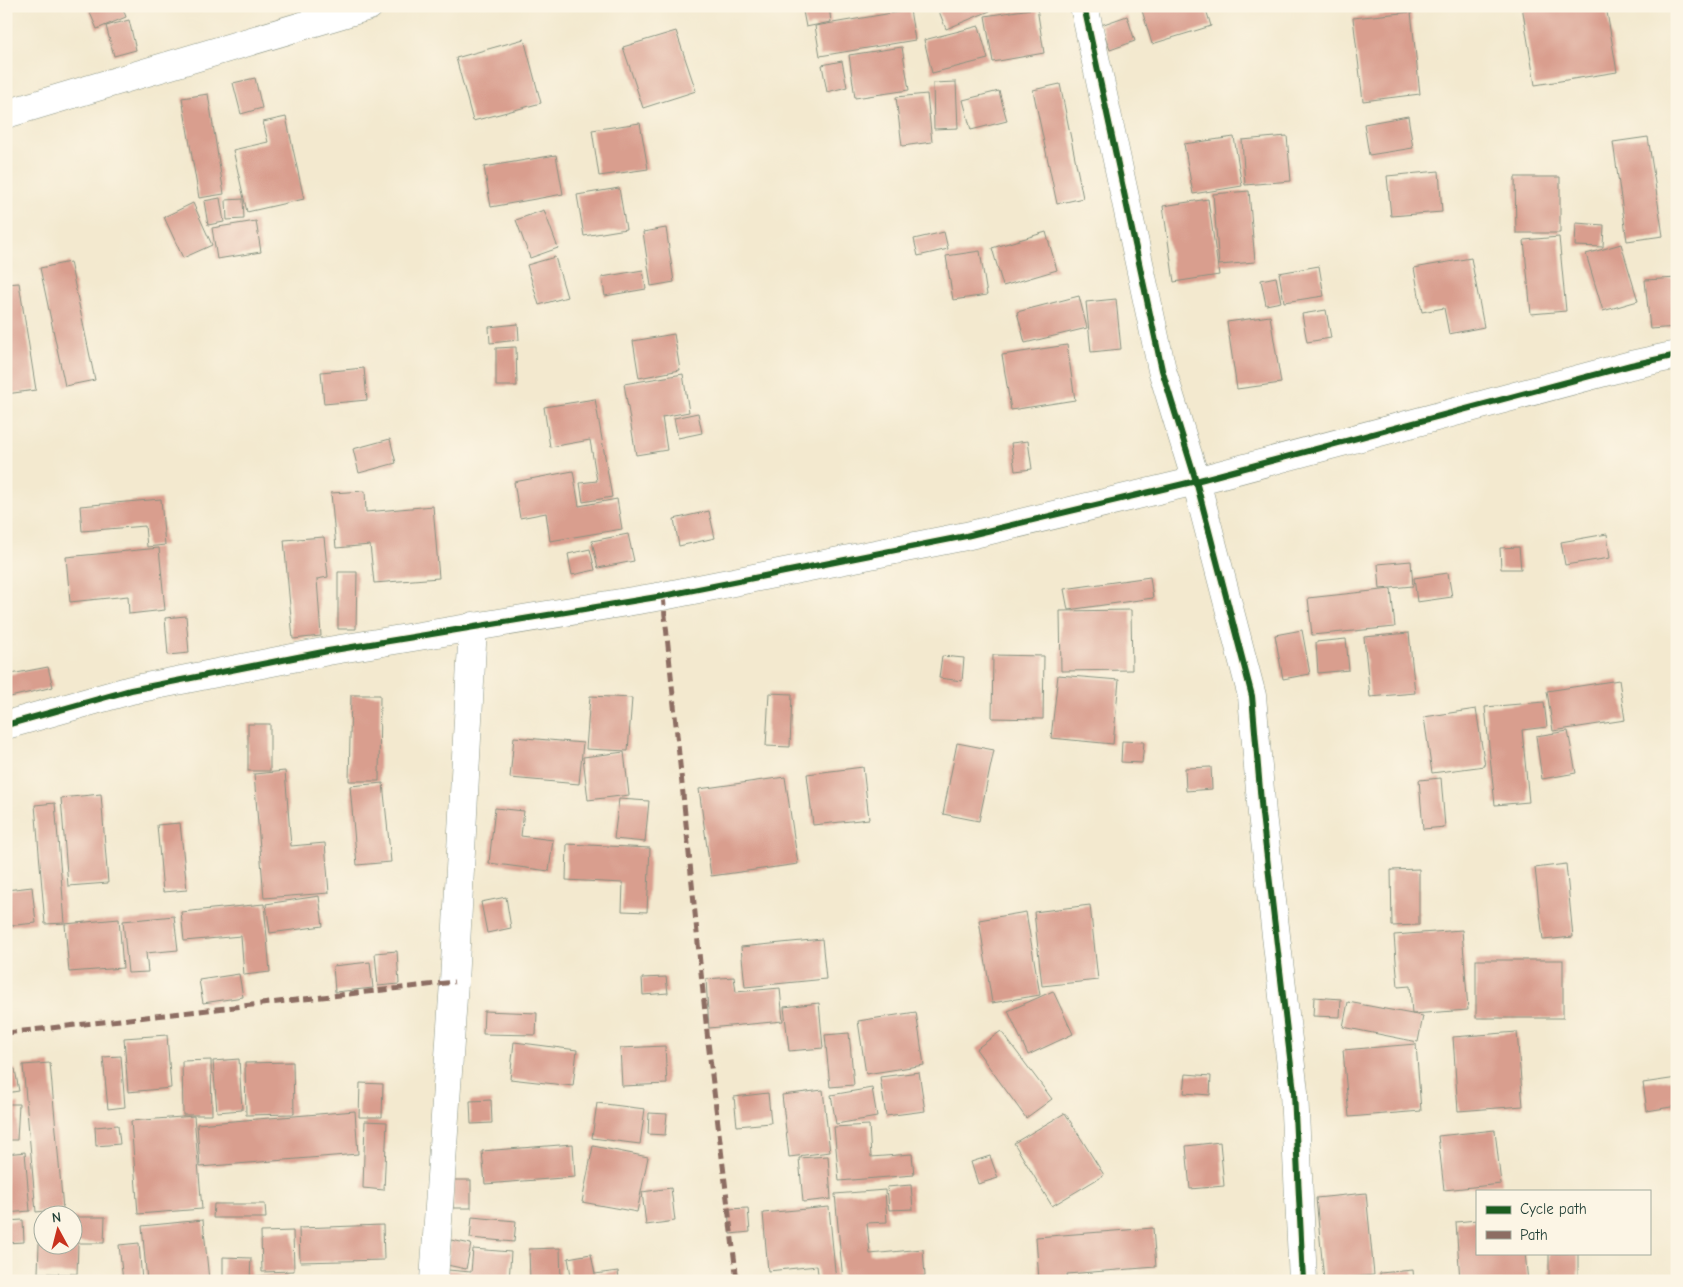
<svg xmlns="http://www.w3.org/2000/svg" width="1683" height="1287" font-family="'Comic Neue',sans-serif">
  <rect width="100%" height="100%" fill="#fcf5e5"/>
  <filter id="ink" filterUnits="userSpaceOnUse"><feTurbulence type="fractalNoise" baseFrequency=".02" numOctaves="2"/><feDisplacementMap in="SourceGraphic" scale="10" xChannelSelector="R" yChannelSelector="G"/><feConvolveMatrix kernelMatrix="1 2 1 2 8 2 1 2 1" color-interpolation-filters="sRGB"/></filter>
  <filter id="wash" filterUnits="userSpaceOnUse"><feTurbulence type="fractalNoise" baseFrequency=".0096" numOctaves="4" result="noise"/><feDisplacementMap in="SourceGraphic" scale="20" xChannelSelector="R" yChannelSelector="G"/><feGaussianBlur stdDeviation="1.12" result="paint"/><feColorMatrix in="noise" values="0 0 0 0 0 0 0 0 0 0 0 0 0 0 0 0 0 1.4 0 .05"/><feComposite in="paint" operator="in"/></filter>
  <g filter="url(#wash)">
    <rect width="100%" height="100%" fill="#f3e9cf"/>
    <g id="blocks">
      <g fill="#d99e8e">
        <path d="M87,6h35l4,11 -29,12z"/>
        <path d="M802,6h27l2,16 -25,5z"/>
        <path d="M937,6h65l-56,23z"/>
        <path d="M1145,6h60l6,20 -59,18 -11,-37z"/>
        <path d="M1522,6h84l11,66 -82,13z"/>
        <path d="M1037,8l7,45 -51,9 -8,-46z"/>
        <path d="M910,10l5,30 -95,16 -5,-30z"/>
        <path d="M1411,12l9,82 -57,7 -10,-83z"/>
        <path d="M1127,16l8,25 -25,9 -9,-25z"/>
        <path d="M129,20l7,30 -22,6 -8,-30z"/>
        <path d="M979,26l9,33 -56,14 -8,-33z"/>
        <path d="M676,31l20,60 -53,17 -20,-61z"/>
        <path d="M524,39l17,64 -68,18 -17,-63z"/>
        <path d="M902,47l7,43 -54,8 -6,-43z"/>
        <path d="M842,61l5,26 -20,5 -5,-27z"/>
        <path d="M255,78l7,30 -21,6 -8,-31z"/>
        <path d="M956,82l2,46 -24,1 -1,-46z"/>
        <path d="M1060,84l23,114 -26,6 -24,-114z"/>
        <path d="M999,91l8,30 -36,9 -8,-30z"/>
        <path d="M208,94l16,100 -25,4 -17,-100z"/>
        <path d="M927,94l5,48 -30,4 -6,-49z"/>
        <path d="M1408,116l5,32 -44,7 -5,-31z"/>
        <path d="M286,117l18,82 -57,13 -14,-62 35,-8 -5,-20z"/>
        <path d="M640,123l8,46 -49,7 -7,-46z"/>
        <path d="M1287,136l4,45 -46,4 -3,-45z"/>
        <path d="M1234,137l8,49 -49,8 -9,-50z"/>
        <path d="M1648,137l15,99 -36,5 -14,-99z"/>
        <path d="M556,155l7,39 -72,13 -7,-40z"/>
        <path d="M1439,171l3,41 -51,4 -4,-40z"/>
        <path d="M1515,177h45v56h-44z"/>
        <path d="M619,188l7,41 -42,7 -7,-41z"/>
        <path d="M1249,191l6,71 -36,3 -6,-71z"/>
        <path d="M220,198l4,24 -16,3 -4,-24z"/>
        <path d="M243,199l1,20 -17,1 -1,-20z"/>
        <path d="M1208,199l11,76 -45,7 -11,-76z"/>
        <path d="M193,203l19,42 -29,13 -19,-41z"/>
        <path d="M544,210l14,38 -28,10 -14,-38z"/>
        <path d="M256,221l5,31 -44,7 -5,-31z"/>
        <path d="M1576,223l28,2 -1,22 -28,-1z"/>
        <path d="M666,228l8,54 -23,4 -8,-54z"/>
        <path d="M944,232l4,17 -30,7 -4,-17z"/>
        <path d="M1046,232l11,38 -54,16 -11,-38z"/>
        <path d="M1559,237l7,74 -35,3 -7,-74z"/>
        <path d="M1621,244l17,57 -35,10 -17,-57z"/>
        <path d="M980,251l7,44 -34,5 -7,-44z"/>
        <path d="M555,257l12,40 -28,8 -12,-40z"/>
        <path d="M1471,258l13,69 -35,7 -5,-26 -22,4 -8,-44z"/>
        <path d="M70,262l25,118 -30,6 -25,-118z"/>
        <path d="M1319,266l5,30 -40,6 -5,-29z"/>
        <path d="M643,270l3,19 -41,7 -3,-19z"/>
        <path d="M1276,277l5,25 -15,3 -5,-25z"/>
        <path d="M1677,278v49l-27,2 -5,-49z"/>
        <path d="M19,283l17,107 -30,4v-110z"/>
        <path d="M1079,296l8,32 -62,15 -8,-31z"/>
        <path d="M1116,299l5,50 -30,3 -5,-50z"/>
        <path d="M1326,310l5,28 -24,4 -5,-28z"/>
        <path d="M1270,316l11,67 -44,6 -10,-67z"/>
        <path d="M518,324l1,16 -29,3 -1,-16z"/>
        <path d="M674,334l6,36 -41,8 -6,-37z"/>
        <path d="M1067,345l8,55 -64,10 -9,-55z"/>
        <path d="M516,347l1,39h-21v-38z"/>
        <path d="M364,368l3,32 -43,4 -3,-32z"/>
        <path d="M683,374l6,38 -27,5 5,33 -31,5 -12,-71z"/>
        <path d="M595,399l17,98 -29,5 -3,-19 17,-2 -7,-41 -40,7 -6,-40z"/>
        <path d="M698,413l4,20 -24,5 -4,-20z"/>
        <path d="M390,439l6,24 -37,10 -6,-24z"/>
        <path d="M1028,441l4,28 -17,2 -4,-28z"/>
        <path d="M573,471l6,35 38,-7 5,30 -72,12 -4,-28 -26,5 -6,-36z"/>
        <path d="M365,491l1,21 67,-6 6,72 -65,5 -4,-38 -34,3 -5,-55z"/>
        <path d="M161,499l4,46 -18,2 -2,-21 -63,5 -2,-25z"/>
        <path d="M709,511l6,27 -36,8 -5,-27z"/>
        <path d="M628,534l6,27 -36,7 -6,-27z"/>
        <path d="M1607,534l3,24 -45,7 -4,-23z"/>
        <path d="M324,537l4,40 -11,2 4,57 -28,3 -9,-99z"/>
        <path d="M1519,547l2,22h-20l-1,-21z"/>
        <path d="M159,548l6,62 -36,4 -1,-18 -58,6 -4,-45z"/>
        <path d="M590,549l5,21 -23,5 -4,-21z"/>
        <path d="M1411,561l2,25 -33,3 -2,-25z"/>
        <path d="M338,572h19l-1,57h-18z"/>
        <path d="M1448,573l4,24 -35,5 -3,-24z"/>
        <path d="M1150,577l3,21 -85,12 -4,-21z"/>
        <path d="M1391,589l4,38 -83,8 -4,-37z"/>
        <path d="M1131,610l1,60 -71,1 -1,-60z"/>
        <path d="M186,616l3,37 -21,2 -3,-37z"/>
        <path d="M1302,630l8,44 -27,5 -8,-44z"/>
        <path d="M1409,633l6,60 -45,4 -6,-60z"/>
        <path d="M1346,639l3,31 -31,3 -2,-31z"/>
        <path d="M993,655l51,1 -1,63 -51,-1z"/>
        <path d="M942,656l22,2 -2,23 -23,-3z"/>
        <path d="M48,667l5,20 -47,11v-23z"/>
        <path d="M1058,675l61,5 -6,64 -62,-6z"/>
        <path d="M1619,680l6,40 -72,11 -6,-40z"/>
        <path d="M769,693l23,1 -2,53 -24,-1z"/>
        <path d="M351,695h29l-1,86h-30z"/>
        <path d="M590,696l42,2 -4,53 -42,-2z"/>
        <path d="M1544,702l3,25 -25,3 7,72 -34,3 -10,-98z"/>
        <path d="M1476,709l9,57 -53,7 -8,-56z"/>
        <rect x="248" y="724" width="22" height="47"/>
        <path d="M1568,731l8,42 -34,6 -6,-43z"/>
        <path d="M514,737l69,6 -4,41 -69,-6z"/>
        <path d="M1122,741l22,1 -2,21 -21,-1z"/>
        <path d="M957,743l37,7 -15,71 -36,-7z"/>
        <path d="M624,752l5,43 -41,5 -5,-43z"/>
        <path d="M863,767l6,52 -56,6 -6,-51z"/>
        <path d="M1211,767l1,22 -26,2 -1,-23z"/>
        <path d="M285,771l6,75 34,-3 4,50 -65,5 -10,-124z"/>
        <path d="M785,777l13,87 -87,12 -12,-87z"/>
        <path d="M1441,778l4,49 -22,2 -4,-49z"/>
        <path d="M383,783l8,79 -34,3 -7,-79z"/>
        <path d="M101,794l7,89 -40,3 -7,-88z"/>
        <path d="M619,799l30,2 -4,41 -31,-3z"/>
        <path d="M55,803l10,120 -20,1 -10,-119z"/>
        <path d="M495,808l29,3 -3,25 32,4 -4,31 -60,-8z"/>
        <path d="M180,823l7,67 -24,2 -6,-67z"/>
        <path d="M567,844l83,4 -3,64 -25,-1 1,-28 -57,-3z"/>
        <path d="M1566,864l7,73 -30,3 -8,-72z"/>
        <path d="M1419,869v56l-27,1 -1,-56z"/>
        <path d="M32,887l4,36 -30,3v-36z"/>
        <path d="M319,896l4,30 -53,7 -4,-29z"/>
        <path d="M506,897l5,31 -24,5 -6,-31z"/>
        <path d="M264,904l6,68 -26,3 -3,-39 -57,5 -3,-29z"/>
        <path d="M1090,905l8,75 -56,6 -8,-74z"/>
        <path d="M1026,912l14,83 -48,8 -13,-83z"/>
        <path d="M174,916l4,34 -32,3 2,19 -20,1 -5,-52z"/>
        <path d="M119,919l4,49 -54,4 -4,-48z"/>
        <path d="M1462,930l6,80 -56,4 11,2 -5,26 -75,-15 5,-25 64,12 -2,-28 -12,1 -4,-52z"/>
        <path d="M822,939l4,40 -81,8 -4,-40z"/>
        <path d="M397,951l2,33 -21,2 -3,-33z"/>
        <rect x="1476" y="960" width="87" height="58"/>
        <path d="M370,962l3,26 -38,4 -2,-26z"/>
        <path d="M239,974l4,23 -40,6 -4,-23z"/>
        <path d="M666,977l2,16 -25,2 -1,-17z"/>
        <path d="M734,977l2,15 44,-4 3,33 -74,7 -3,-49z"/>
        <path d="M1053,991l20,43 -45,21 -20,-44z"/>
        <path d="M1314,997l27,2 -1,18 -27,-1z"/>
        <path d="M819,1003l4,45 -34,3 -5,-44z"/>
        <path d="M484,1011l53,2 -1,22 -53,-1z"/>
        <path d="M916,1012l8,53 -58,9 -8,-53z"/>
        <path d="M1001,1031l51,68 -26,19 -50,-69z"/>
        <path d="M1517,1032l6,74 -65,5 -5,-74z"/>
        <path d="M849,1033l5,52 -24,2 -5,-52z"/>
        <path d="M167,1035l4,53 -43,4 -4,-54z"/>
        <path d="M514,1042l63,8 -4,36 -63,-7z"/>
        <path d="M1416,1044l5,67 -72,6 -6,-67z"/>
        <path d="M665,1046l2,38 -45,2 -2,-38z"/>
        <path d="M121,1056l4,51 -17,2 -5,-52z"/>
        <path d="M239,1059l3,51 -25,2 -4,-51z"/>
        <path d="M211,1060l1,55h-29l-1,-54z"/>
        <path d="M293,1062l1,52 -48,1 -1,-52z"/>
        <path d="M50,1063l13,146 -27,3 -13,-147z"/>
        <path d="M15,1069l4,22 -13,2v-23z"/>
        <path d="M919,1072l6,39 -39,5 -6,-39z"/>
        <path d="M1186,1074l25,2 -1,19 -26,-2z"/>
        <path d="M1677,1078v28l-30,5 -4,-28z"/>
        <path d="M360,1083l23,1 -1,33h-23z"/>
        <path d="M872,1088l5,29 -41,7 -5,-29z"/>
        <path d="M823,1090l7,62 -41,5 -7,-62z"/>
        <path d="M768,1093l3,30 -34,3 -3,-29z"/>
        <path d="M491,1100l1,23 -21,1 -1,-23z"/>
        <path d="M597,1103l48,6 -5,35 -48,-6z"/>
        <path d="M6,1104h13l-2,36h-11z"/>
        <path d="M355,1111l3,43 -158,13 -3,-43z"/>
        <path d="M649,1113l18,1 -2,21 -17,-1z"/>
        <path d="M1065,1113l39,62 -52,31 -38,-63z"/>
        <path d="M194,1116l8,93 -64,5 -7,-93z"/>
        <path d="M365,1121l22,1 -3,68 -21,-2z"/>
        <path d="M118,1125l2,19 -24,2 -1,-19z"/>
        <path d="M869,1125l2,32 41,-3 2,21 -75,6 -5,-54z"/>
        <path d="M1495,1130l6,54 -57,6 -6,-54z"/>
        <path d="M1220,1142l4,44 -34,3 -4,-43z"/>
        <path d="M573,1144l2,33 -90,7 -3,-33z"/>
        <path d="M593,1146l55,11 -11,55 -55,-10z"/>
        <path d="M25,1152l5,59 -24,2v-59z"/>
        <path d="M828,1156l3,43 -28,3 -4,-44z"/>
        <path d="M990,1156l8,22 -20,6 -7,-22z"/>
        <rect x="453" y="1180" width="18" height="28"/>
        <path d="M911,1185l2,24 -24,1 -2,-23z"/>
        <path d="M671,1188l4,33 -29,4 -4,-33z"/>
        <path d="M885,1190l2,32 -20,1 3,31 53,-5 2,27 -53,5h-29l-8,-87z"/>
        <path d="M1366,1193l8,82 -50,5 -8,-82z"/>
        <path d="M214,1204h51l1,14h-53z"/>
        <path d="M829,1207l7,74h-17l-2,-15 -49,5 -5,-58z"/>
        <path d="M748,1208l2,24 -20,2 -2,-25z"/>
        <path d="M40,1216h2v28h30v-27h33l-1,26h-26l-1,31 -39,-1z"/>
        <path d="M472,1217l44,4 -2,21 -44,-4z"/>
        <path d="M23,1220l1,22 -18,1v-22z"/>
        <path d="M203,1220l6,60 -62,1 -5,-55z"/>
        <path d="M1477,1220v33h48l3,28h-68l-4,-59z"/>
        <path d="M383,1225l1,35 -84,2 -1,-34z"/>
        <path d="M1153,1228l3,39 -89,7 1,7h-29l-3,-44z"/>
        <path d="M293,1231l1,40 -32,1 -1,-40z"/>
        <path d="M451,1240l20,4 -5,25 -19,-4z"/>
        <path d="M139,1243l3,38h-19l-4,-36z"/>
        <path d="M560,1248l1,33h-31l-1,-32z"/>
        <path d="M473,1249l38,3 -2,29h-62l1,-11 23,2z"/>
        <rect x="1549" y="1253" width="29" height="27"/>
        <path d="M591,1254l4,20 23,-3 1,10h-47l-4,-23z"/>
        <path d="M223,1257l28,1 -1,23h-27z"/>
        <path d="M1413,1270l1,11h-34v-8z"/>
        <path d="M287,1275v6h-33v-5z"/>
      </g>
    </g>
  </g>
  <g filter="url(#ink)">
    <use href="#blocks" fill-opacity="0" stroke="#899382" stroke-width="1"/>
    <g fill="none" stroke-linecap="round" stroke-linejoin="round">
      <defs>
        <g id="minor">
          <path d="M1084,6l78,364 34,111 56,215 10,118 32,278 9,189"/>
          <path d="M6,114l363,-108"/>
          <path d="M6,725l125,-35 197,-39 335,-55 303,-60 230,-55 435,-116 46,-10"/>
          <path d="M434,1281l20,-299 19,-356"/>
        </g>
      </defs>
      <use href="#minor" stroke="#899382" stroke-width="29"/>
      <use href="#minor" stroke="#fff" stroke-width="28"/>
      <g stroke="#8d6e63" stroke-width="5" stroke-dasharray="10 5" stroke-linecap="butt">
        <path d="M663,596l45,446 29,239"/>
        <path d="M6,1033l448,-51"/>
      </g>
      <defs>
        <g id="cycleway">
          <path d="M1084,6l78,364 34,111 56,215 10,118 32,278 9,189"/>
          <path d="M6,725l125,-35 197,-39 335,-55 303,-60 230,-55 435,-116 46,-10"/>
        </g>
      </defs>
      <use href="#cycleway" stroke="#fcf5e5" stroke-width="9"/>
      <use href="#cycleway" stroke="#1b5e20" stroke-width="6"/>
    </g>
  </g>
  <rect width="1683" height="1287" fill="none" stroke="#fcf5e5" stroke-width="25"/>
  <rect x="1476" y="1190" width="175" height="65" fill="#fcf5e5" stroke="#a4ab9e"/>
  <rect x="1486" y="1206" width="25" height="8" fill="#1b5e20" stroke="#a4ab9e"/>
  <text x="1520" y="1214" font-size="15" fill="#1f3d34">Cycle path</text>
  <rect x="1486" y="1231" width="25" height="8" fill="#8d6e63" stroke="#a4ab9e"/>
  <text x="1520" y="1240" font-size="15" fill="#1f3d34">Path</text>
  <g transform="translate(58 1230) rotate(353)"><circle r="24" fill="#fcf5e5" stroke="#a4ab9e"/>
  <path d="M0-4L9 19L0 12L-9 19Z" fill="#c8321e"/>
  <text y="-8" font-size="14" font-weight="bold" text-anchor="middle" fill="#1f3d34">N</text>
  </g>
</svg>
